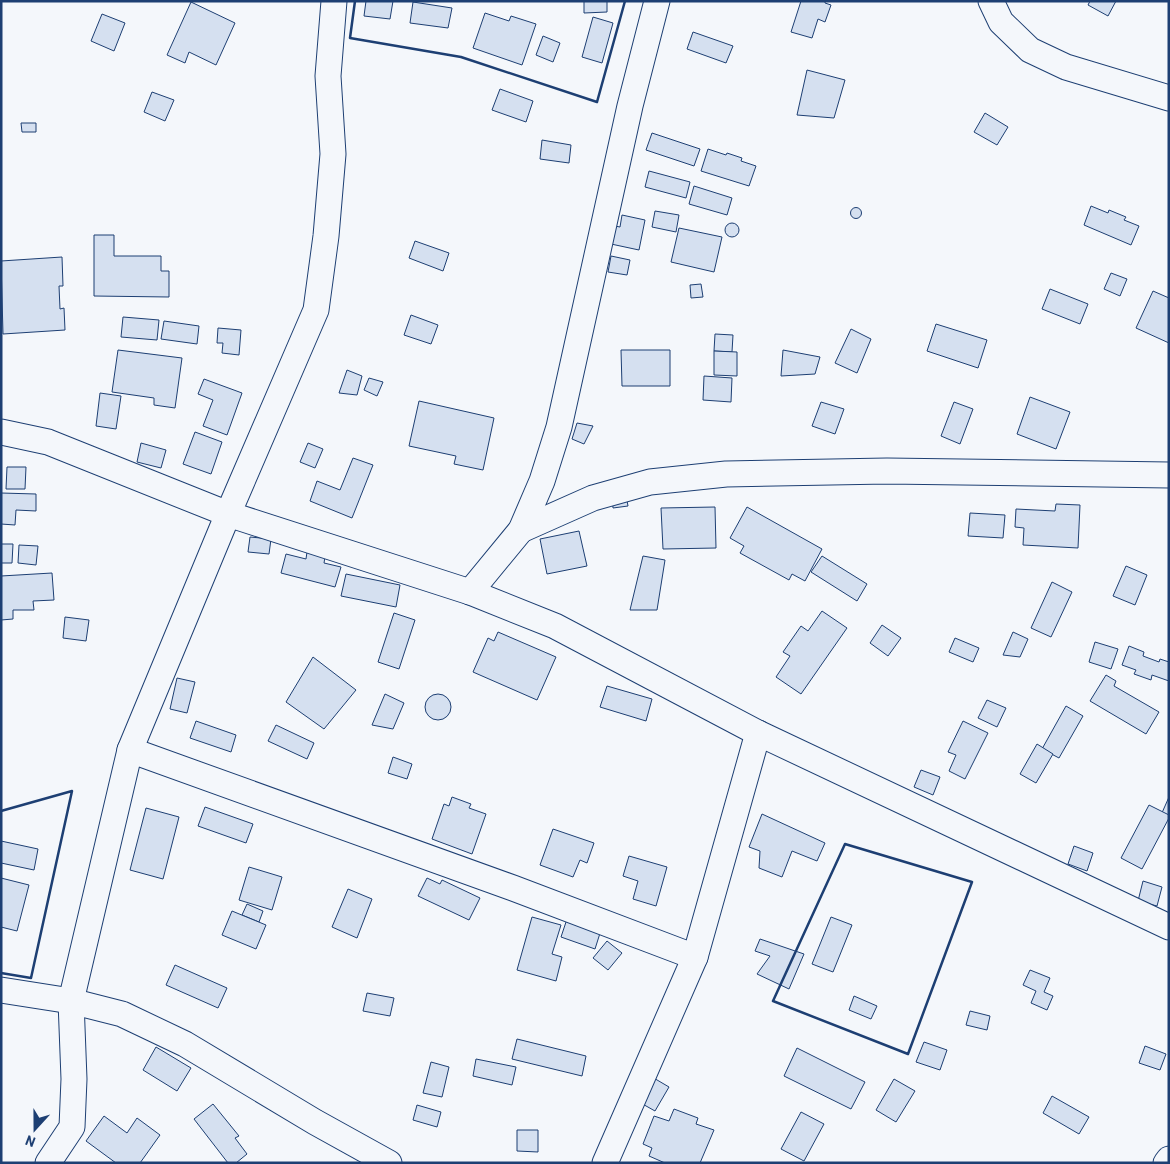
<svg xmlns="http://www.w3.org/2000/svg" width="1170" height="1164" font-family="Barlow,sans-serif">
  <rect width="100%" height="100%" fill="#f4f7fb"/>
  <g fill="#d5e0f0" stroke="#1d3f73">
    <path d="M366,1h27l-3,18 -26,-3z"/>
    <path d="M584,1h23v11l-23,1z"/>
    <path d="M801,1h24v2l6,2 -6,17 -7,-3 -6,19 -21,-6z"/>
    <path d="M1090,1h26l-8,15 -20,-11z"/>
    <path d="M191,2l44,21 -19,42 -27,-13 -4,11 -18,-8z"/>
    <path d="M413,2l39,6 -4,20 -38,-5z"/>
    <path d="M485,13l24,8 2,-5 25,8 -14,41 -49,-17z"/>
    <path d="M102,14l23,9 -11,28 -23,-10z"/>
    <path d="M593,17l20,6 -11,40 -20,-6z"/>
    <path d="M693,32l40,14 -7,17 -39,-14z"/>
    <path d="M543,36l17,7 -7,19 -17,-7z"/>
    <path d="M807,70l38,10 -11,38 -37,-3z"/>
    <path d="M500,89l33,12 -7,21 -34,-12z"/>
    <path d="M152,92l22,8 -9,21 -21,-9z"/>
    <path d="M985,113l23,14 -11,18 -23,-13z"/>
    <path d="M21,123h15v9h-14z"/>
    <path d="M652,133l48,16 -6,17 -48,-16z"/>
    <path d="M542,140l29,5 -2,18 -29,-4z"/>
    <path d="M708,149l18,6 1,-2 15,5 -1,3 15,5 -7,20 -48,-15z"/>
    <path d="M649,171l41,11 -4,16 -41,-11z"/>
    <path d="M694,186l38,12 -5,17 -38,-11z"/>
    <path d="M1091,206l17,7 1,-3 17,7 -2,3 15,6 -8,19 -47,-20z"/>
    <circle cx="856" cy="213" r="5.5"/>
    <path d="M655,211l24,4 -3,17 -24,-5z"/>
    <path d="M622,215l23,5 -6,30 -28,-6 4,-18 5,1z"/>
    <circle cx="732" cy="230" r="7"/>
    <path d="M679,228l43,9 -8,35 -43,-10z"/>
    <path d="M94,235h20v21h47v15h8v26l-75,-1z"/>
    <path d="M415,241l34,12 -6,18 -34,-13z"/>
    <path d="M611,256l19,4 -3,15 -19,-3z"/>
    <path d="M62,257l1,29h-4l1,23 4,-1 1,22 -62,4 -2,-73z"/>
    <path d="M1111,273l16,6 -7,17 -16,-7z"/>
    <path d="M701,284l2,13 -12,1 -1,-13z"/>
    <path d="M1050,289l38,15 -8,20 -38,-15z"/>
    <path d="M1153,291l16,7v45l-33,-15z"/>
    <path d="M411,315l27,10 -7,19 -27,-9z"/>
    <path d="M123,317l36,3 -2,20 -36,-3z"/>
    <path d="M164,321l35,5 -2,18 -36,-5z"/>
    <path d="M936,324l51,16 -9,28 -51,-17z"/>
    <path d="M218,328l23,2 -2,25 -17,-2 1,-10h-6z"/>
    <path d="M851,329l20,10 -14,34 -22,-10z"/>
    <path d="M715,334l18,1 -1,17 -18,-1z"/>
    <path d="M118,350l64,8 -7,50 -21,-3v-7l-42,-6z"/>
    <path d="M621,350h49v36h-48z"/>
    <path d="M783,350l37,7 -5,17 -34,2z"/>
    <path d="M714,351l23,1v24l-23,-1z"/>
    <path d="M347,370l15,6 -5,19 -18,-2z"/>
    <path d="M704,376l28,2 -1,24 -28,-2z"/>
    <path d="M369,378l14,4 -6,14 -13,-6z"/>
    <path d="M204,379l38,14 -15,42 -24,-9 10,-26 -15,-6z"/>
    <path d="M100,393l21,3 -5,33 -20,-3z"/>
    <path d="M1030,397l40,15 -14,37 -39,-15z"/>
    <path d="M419,401l75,17 -11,52 -29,-6 2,-8 -47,-10z"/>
    <path d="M821,402l23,7 -9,25 -23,-8z"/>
    <path d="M954,402l19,7 -13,35 -19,-8z"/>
    <path d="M577,423l16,3 -9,18 -12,-5z"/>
    <path d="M195,432l27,10 -11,32 -28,-10z"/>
    <path d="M141,443l25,7 -5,18 -24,-6z"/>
    <path d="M308,443l15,6 -8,19 -15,-6z"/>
    <path d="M353,458l20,7 -21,53 -42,-17 7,-20 23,9z"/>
    <path d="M7,467h19l-1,22h-19z"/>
    <path d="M1,493l35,1v17l-20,-1 -1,15 -14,-1z"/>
    <path d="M626,495l2,11 -15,2 -1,-12z"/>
    <path d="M1056,504l24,1 -2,43 -55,-3 1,-17 -9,-1 1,-18 39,2z"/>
    <path d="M715,507l1,41 -53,1 -2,-41z"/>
    <path d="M747,507l75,42 -17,32 -13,-7 -3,6 -49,-27 4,-7 -14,-8z"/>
    <path d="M970,513l35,2 -2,23 -35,-2z"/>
    <path d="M579,531l8,35 -40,8 -7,-35z"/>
    <path d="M250,537l21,2 -2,15 -21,-2z"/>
    <path d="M1,544h12l-1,19h-11z"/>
    <path d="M19,545l19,1 -2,19 -18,-2z"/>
    <path d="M307,552l18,5 -1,6 17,4 -6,20 -54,-14 5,-19 20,5z"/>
    <path d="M643,556l22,4 -8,50h-27z"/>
    <path d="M822,556l45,28 -10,17 -46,-29z"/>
    <path d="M1126,566l21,9 -12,30 -22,-9z"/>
    <path d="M52,573l2,27 -21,1 1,9h-21v9l-12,1v-44z"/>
    <path d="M346,574l54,11 -4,22 -55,-11z"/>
    <path d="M1052,582l20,10 -21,45 -20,-9z"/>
    <path d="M822,611l25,17 -46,66 -25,-17 14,-21 -7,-4 18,-26 7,5z"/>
    <path d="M394,613l21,7 -16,49 -21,-7z"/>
    <path d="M65,617l24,3 -3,21 -23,-3z"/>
    <path d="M882,625l19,13 -13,18 -18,-13z"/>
    <path d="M498,632l58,25 -19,43 -64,-28 15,-34 6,3z"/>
    <path d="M1013,632l15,7 -8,18 -17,-2z"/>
    <path d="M955,638l24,10 -6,14 -24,-10z"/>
    <path d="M1095,642l23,7 -7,20 -22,-7z"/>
    <path d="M1129,646l15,6 -1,4 16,6 1,-3 9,3v19l-17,-6 -1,5 -17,-6 2,-4 -14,-5z"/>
    <path d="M313,657l43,33 -32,39 -38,-27z"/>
    <path d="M1106,675l10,6 -2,5 45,26 -13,22 -56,-33z"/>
    <path d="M177,678l18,4 -8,31 -17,-4z"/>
    <path d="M607,686l45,13 -6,22 -46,-14z"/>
    <path d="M385,694l19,9 -11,26 -21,-4z"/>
    <circle cx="438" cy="707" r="13"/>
    <path d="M987,700l19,8 -9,19 -19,-9z"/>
    <path d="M1066,706l17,10 -24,42 -17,-9z"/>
    <path d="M196,721l40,14 -5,17 -41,-14z"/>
    <path d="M963,721l25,12 -23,46 -16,-8 7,-16 -8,-3z"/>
    <path d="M276,725l38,18 -7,16 -39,-18z"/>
    <path d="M1037,744l16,10 -17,29 -16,-9z"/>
    <path d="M393,757l19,7 -5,15 -19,-6z"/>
    <path d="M921,770l19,7 -7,18 -19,-8z"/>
    <path d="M452,797l19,7 -2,4 17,6 -14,40 -40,-15 12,-35 5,2z"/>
    <path d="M1169,797v22l-8,-4z"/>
    <path d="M1149,805l20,10v3l-27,51 -21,-11z"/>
    <path d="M205,807l48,17 -7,19 -48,-17z"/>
    <path d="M146,808l33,9 -16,62 -33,-9z"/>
    <path d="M762,814l63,29 -8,18 -25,-10 -10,26 -23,-9 1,-17 -11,-4z"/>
    <path d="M553,829l41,14 -7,20 -7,-3 -7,17 -33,-12z"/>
    <path d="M1,841l37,8 -4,21 -33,-7z"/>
    <path d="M1074,846l19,7 -6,18 -19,-7z"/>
    <path d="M629,856l38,11 -11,39 -23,-7 5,-18 -15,-5z"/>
    <path d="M249,867l33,10 -10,33 -33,-10z"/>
    <path d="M1,878l28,7 -12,46 -16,-4z"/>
    <path d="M427,878l13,6 2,-4 38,18 -11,22 -51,-24z"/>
    <path d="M1143,881l19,6 -5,19 -19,-5z"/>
    <path d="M348,889l24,10 -15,39 -25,-11z"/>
    <path d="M247,904l16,7 -4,11 -17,-7z"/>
    <path d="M232,911l34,14 -10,24 -34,-14z"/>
    <path d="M532,917l29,8 -9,29 10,3 -6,24 -39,-11z"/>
    <path d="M831,917l21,8 -19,47 -21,-8z"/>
    <path d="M567,919l34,11 -6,19 -34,-12z"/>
    <path d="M760,939l44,15 -15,35 -32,-15 13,-18 -15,-5z"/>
    <path d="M607,941l15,12 -14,17 -15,-12z"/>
    <path d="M175,965l52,23 -9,20 -52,-23z"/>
    <path d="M1030,970l20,8 -6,14 9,4 -6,14 -16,-7 5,-12 -13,-6z"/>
    <path d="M367,993l27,5 -4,18 -27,-5z"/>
    <path d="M854,996l23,10 -6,13 -22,-9z"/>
    <path d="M970,1011l20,5 -3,14 -21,-5z"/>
    <path d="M517,1039l69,17 -4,20 -70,-17z"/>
    <path d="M924,1042l23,8 -7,20 -24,-8z"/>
    <path d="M1145,1046l21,8 -6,16 -21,-7z"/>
    <path d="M156,1047l35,21 -14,23 -34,-21z"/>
    <path d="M797,1048l68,34 -14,27 -67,-33z"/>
    <path d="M476,1059l40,8 -4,18 -39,-9z"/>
    <path d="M431,1062l18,5 -7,30 -19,-4z"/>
    <path d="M652,1077l17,10 -14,24 -16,-9z"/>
    <path d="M894,1079l21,12 -19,31 -20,-12z"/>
    <path d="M1052,1096l37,21 -10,17 -36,-21z"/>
    <path d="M213,1104l26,32 -4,2 12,16 -11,9h-8l-34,-44z"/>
    <path d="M417,1105l24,7 -4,15 -24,-7z"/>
    <path d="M674,1109l24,9 -2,6 18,6 -14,33h-35l-16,-7 3,-8 -9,-4 11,-28 15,5z"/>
    <path d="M801,1112l23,12 -20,37 -23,-12z"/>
    <path d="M104,1116l23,17 10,-15 23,17 -20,28h-24l-30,-22z"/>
    <path d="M517,1130h21v22l-21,-1z"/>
  </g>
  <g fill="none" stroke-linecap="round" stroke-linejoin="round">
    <defs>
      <g id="minor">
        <path d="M991,1l10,21 29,28 36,17 103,31"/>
        <path d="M1,432l47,10 180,72 242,78 85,34 203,107 411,194"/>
        <path d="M521,530l72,-32 57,-16 76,-8 161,-3 282,4"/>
        <path d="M470,592l51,-62 21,-49 17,-54 71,-321 27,-105"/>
        <path d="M130,750l383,138 182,69"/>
        <path d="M1,990l70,11 51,13 63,30 130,78 74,41"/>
        <path d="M48,1163l24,-36 2,-48 -3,-78 59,-251 98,-236 88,-204 10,-74 7,-82 -5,-78 6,-75"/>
        <path d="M605,1163l90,-206 63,-224"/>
        <path d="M1166,1163l3,-4"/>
      </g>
    </defs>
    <use href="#minor" stroke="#1d3f73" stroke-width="27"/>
    <use href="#minor" stroke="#f4f7fb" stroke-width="25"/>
    <g stroke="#1d3f73" stroke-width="2.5">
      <path d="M355,1l-5,37 111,19 136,45 28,-101"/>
      <path d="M1,811l71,-20 -41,187 -30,-5"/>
      <path d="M845,844l127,38 -64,172 -135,-53z"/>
    </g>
  </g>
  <rect width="1170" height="1164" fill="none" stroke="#1d3f73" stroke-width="5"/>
  <g transform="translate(35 1129) rotate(201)" stroke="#f4f7fb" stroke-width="4" paint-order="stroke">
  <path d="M0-4L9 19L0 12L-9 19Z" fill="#1d3f73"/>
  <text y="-8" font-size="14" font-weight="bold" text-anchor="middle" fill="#1d3f73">N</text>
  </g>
</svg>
